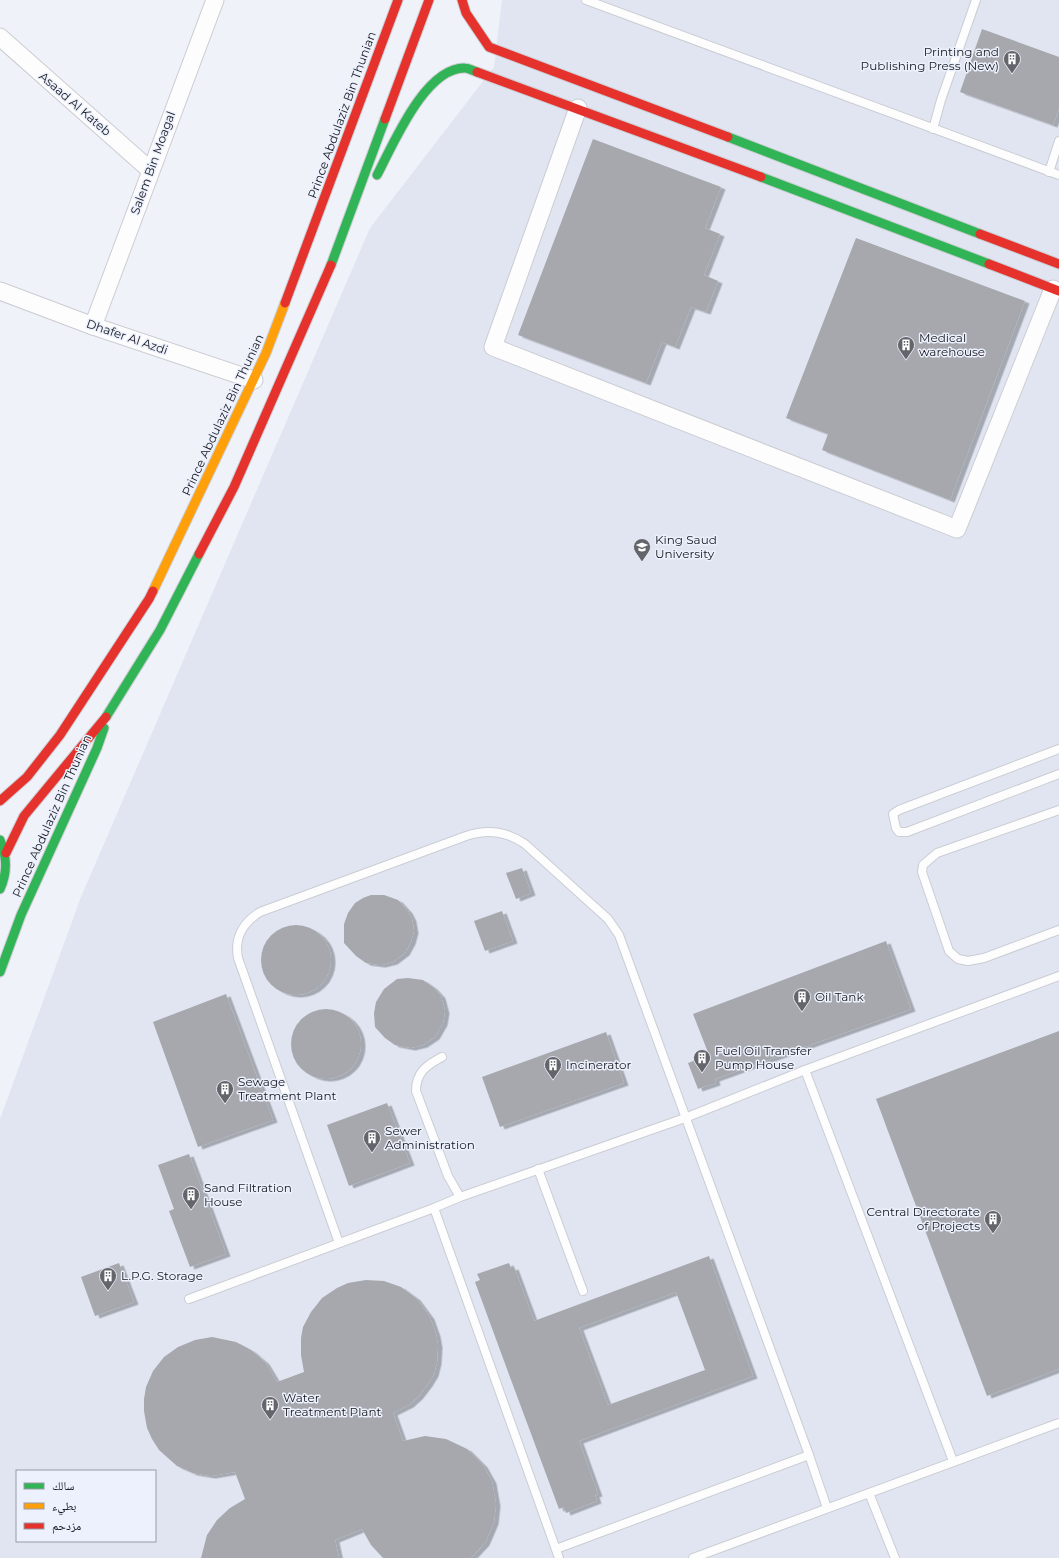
<svg xmlns="http://www.w3.org/2000/svg" width="1059" height="1558" font-family="Montserrat,'Noto Naskh Arabic',sans-serif">
  <defs>
    <filter id="shadow"><feDropShadow dx="4.5" dy="2.5" stdDeviation="0" flood-color="#0004"/></filter>
  </defs>
  <rect width="100%" height="100%" fill="#f0f2f9"/>
  <path fill="#e0e5f1" fill-rule="evenodd" d="M502,0h557v1558h-1059v-439l81,-222 289,-669 124,-161zM17,1471h138v70h-138z"/>
  <g fill="#a6a8ad" fill-rule="evenodd" filter="url(#shadow)">
    <path d="M982,29l77,28v52l-6,16 -93,-33z"/>
    <path d="M593,139l128,48 -16,41 15,6 -16,41 14,6 -12,31 -15,-5 -16,40 -13,-5 -16,41 -128,-48z"/>
    <path d="M856,238l169,63 -75,199 -128,-50 6,-16 -42,-16z"/>
    <path d="M522,868l9,25 -15,6 -10,-26z"/>
    <path d="M371,895h13l14,5 10,11 4,8 2,12 -3,11 -6,11 -12,9 -12,3 -15,-2 -10,-7 -12,-13v-19l4,-11 7,-10 8,-5z"/>
    <path d="M502,911l11,30 -28,10 -11,-30z"/>
    <circle cx="296" cy="960" r="35"/>
    <path d="M886,941l25,68 -196,70 1,4 -18,6 -10,-26 21,-8 -16,-41z"/>
    <path d="M408,978l15,2 10,7 8,9 4,15 -2,12 -8,14 -12,8 -12,3 -16,-3 -10,-7 -10,-11 -1,-14 2,-11 8,-13 13,-10z"/>
    <path d="M226,994l47,126 -75,27 -45,-125z"/>
    <circle cx="326" cy="1044" r="35"/>
    <path d="M1059,1031v338l-72,27 -111,-297z"/>
    <path d="M606,1032l18,51 -124,44 -18,-50z"/>
    <path d="M387,1103l23,60 -61,23 -22,-61z"/>
    <path d="M189,1154l37,100 -36,13 -21,-56 5,-2 -16,-44z"/>
    <path d="M709,1256l44,120 -174,65 19,53 -3,1 2,6 -31,12 -2,-6 -5,2 -45,-121 -39,-106 5,-2 -3,-6 32,-11 2,5 3,-1 20,54zM676,1292l29,78 -97,35 -29,-77z"/>
    <path d="M119,1263l15,39 -39,14 -14,-39z"/>
    <path d="M366,1280l18,1 17,6 15,11 14,19 6,17 2,11 -1,17 -3,12 -6,10 -10,13 -9,8 -16,8 10,28 22,-5 21,3 21,10 16,16 9,16 4,23 -2,18 -9,21 -14,15h-88l-12,-13 -9,-16 -27,11 4,18h-138l6,-23 10,-15 13,-12 15,-9 -10,-27 -24,4 -18,-3 -16,-7 -18,-16 -7,-11 -5,-11 -3,-17v-12l2,-12 7,-16 11,-14 14,-10 17,-7 17,-3 24,5 15,8 14,12 12,20 27,-10 -3,-17v-17l2,-11 8,-15 11,-14 15,-10 11,-5z"/>
  </g>
  <g fill="none" stroke-linecap="round" stroke-linejoin="round">
    <defs>
      <g id="lane">
        <path d="M586,0l473,175"/>
        <path d="M933,129l8,-29 35,-100"/>
        <path d="M1049,172l10,-31"/>
        <path d="M1059,749l-160,61 -6,4 3,14 3,4h8l152,-58"/>
        <path d="M1059,810l-122,43 -14,12 -1,7 27,79 9,8 10,2 16,-3 75,-28"/>
        <path d="M442,1057c-15,8 -26,15 -26,34l32,85 12,21"/>
        <path d="M805,1070l148,391"/>
        <path d="M538,1169l45,122"/>
        <path d="M434,1208l125,350"/>
        <path d="M339,1243l-101,-285c-4,-21 5,-35 22,-46l206,-76c22,-7 40,-5 59,8l83,75 11,16 190,520 18,53"/>
        <path d="M189,1299l245,-91 26,-11 225,-79 120,-48 254,-94"/>
        <path d="M869,1493l26,65"/>
        <path d="M556,1549l253,-94"/>
        <path d="M693,1558l366,-135"/>
      </g>
      <g id="street">
        <path d="M0,37l150,133"/>
        <path d="M578,108l-85,239 464,182 96,-240"/>
        <path d="M0,291l93,35 161,54"/>
        <path d="M93,326l122,-326"/>
      </g>
      <g id="fast">
        <path d="M728,137l252,97"/>
        <path d="M377,175c16,-30 48,-108 88,-107 4,0 8,3 12,4"/>
        <path d="M761,177l228,87"/>
        <path d="M331,265l54,-146"/>
        <path d="M106,717l54,-87 39,-76"/>
        <path d="M0,840c7,17 8,32 0,49"/>
        <path d="M0,972l21,-57 76,-167 7,-20"/>
      </g>
      <path id="slow" d="M153,591l113,-238 19,-50"/>
      <g id="jam">
        <path d="M462,0l4,13 23,34 239,90"/>
        <path d="M477,72l284,105"/>
        <path d="M385,119l44,-119"/>
        <path d="M980,234l79,30"/>
        <path d="M989,264l70,27"/>
        <path d="M285,303l113,-303"/>
        <path d="M199,554l35,-67 97,-222"/>
        <path d="M0,801l27,-24 33,-42 89,-136 4,-8"/>
        <path d="M6,853l18,-37 82,-99"/>
      </g>
    </defs>
    <use href="#lane" stroke="#cbcdd3" stroke-width="10"/>
    <use href="#street" stroke="#cbcdd3" stroke-width="19"/>
    <use href="#fast" stroke="#cbcdd3" stroke-width="11"/>
    <use href="#slow" stroke="#cbcdd3" stroke-width="11"/>
    <use href="#jam" stroke="#cbcdd3" stroke-width="11"/>
    <use href="#lane" stroke="#fdfdfe" stroke-width="8"/>
    <use href="#street" stroke="#fdfdfe" stroke-width="17"/>
    <use href="#fast" stroke="#30b455" stroke-width="9"/>
    <use href="#slow" stroke="#ff9f0a" stroke-width="9"/>
    <use href="#jam" stroke="#e5322d" stroke-width="9"/>
  </g>
  <defs>
    <symbol id="building-pin" viewBox="-11 -11 22 30"><path d="M0 17L-7.5 6A9.5 9.5 0 1 1 7.5 6Z" fill="#63656b" stroke="#ecf1fd"/><path d="M-4-6H4V6H1V3H-1V6H-4ZM-2.5-4.3h1.7v1.8h-1.7ZM.8-4.3h1.7v1.8H.8ZM-2.5-1h1.7V.8h-1.7ZM.8-1h1.7V.8H.8Z" fill="#fff"/></symbol>
    <symbol id="university-pin" viewBox="-11 -11 22 30"><path d="M0 17L-7.5 6A9.5 9.5 0 1 1 7.5 6Z" fill="#63656b" stroke="#ecf1fd"/><path d="M0-5L7-2L0 1L-7-2ZM-4 1L0 2.5L4 1V4Q0 6-4 4Z" fill="#fff"/></symbol>
  </defs>
  <g fill-rule="evenodd">
    <use href="#building-pin" x="1002" y="49" width="20" height="27"/>
    <use href="#building-pin" x="896" y="335" width="20" height="27"/>
    <use href="#university-pin" x="632" y="537" width="20" height="27"/>
    <use href="#building-pin" x="792" y="987" width="20" height="27"/>
    <use href="#building-pin" x="692" y="1048" width="20" height="27"/>
    <use href="#building-pin" x="543" y="1055" width="20" height="27"/>
    <use href="#building-pin" x="215" y="1079" width="20" height="27"/>
    <use href="#building-pin" x="362" y="1128" width="20" height="27"/>
    <use href="#building-pin" x="181" y="1185" width="20" height="27"/>
    <use href="#building-pin" x="983" y="1209" width="20" height="27"/>
    <use href="#building-pin" x="98" y="1266" width="20" height="27"/>
    <use href="#building-pin" x="260" y="1395" width="20" height="27"/>
  </g>
  <g text-anchor="middle" stroke-width="3" stroke-linejoin="round" paint-order="stroke">
    <g font-size="12" fill="#17191e" stroke="#ecf1fd" text-anchor="start">
      <text x="999" y="56" text-anchor="end">Printing and<tspan x="999" dy="14">Publishing Press (New)</tspan></text>
      <text x="919" y="342">Medical<tspan x="919" dy="14">warehouse</tspan></text>
      <text x="655" y="544">King Saud<tspan x="655" dy="14">University</tspan></text>
      <text x="815" y="1001">Oil Tank</text>
      <text x="715" y="1055">Fuel Oil Transfer<tspan x="715" dy="14">Pump House</tspan></text>
      <text x="566" y="1069">Incinerator</text>
      <text x="238" y="1086">Sewage<tspan x="238" dy="14">Treatment Plant</tspan></text>
      <text x="385" y="1135">Sewer<tspan x="385" dy="14">Administration</tspan></text>
      <text x="204" y="1192">Sand Filtration<tspan x="204" dy="14">House</tspan></text>
      <text x="980" y="1216" text-anchor="end">Central Directorate<tspan x="980" dy="14">of Projects</tspan></text>
      <text x="121" y="1280">L.P.G. Storage</text>
      <text x="283" y="1402">Water<tspan x="283" dy="14">Treatment Plant</tspan></text>
    </g>
    <g font-size="12" fill="#17191e" stroke="#ecf1fd">
      <text transform="translate(75 104) rotate(41)" y="4">Asaad Al Kateb</text>
      <text transform="translate(342 115) rotate(-70)" y="4">Prince Abdulaziz Bin Thunian</text>
      <text transform="translate(153 163) rotate(-70)" y="4">Salem Bin Moagal</text>
      <text transform="translate(127 337) rotate(19)" y="4">Dhafer Al Azdi</text>
      <text transform="translate(223 415) rotate(-65)" y="4">Prince Abdulaziz Bin Thunian</text>
      <text transform="translate(52 816) rotate(-66)" y="4">Prince Abdulaziz Bin Thunian</text>
    </g>
  </g>
  <rect x="16" y="1470" width="140" height="72" fill="#ecf1fd" stroke="#979ba4"/>
  <rect x="24" y="1483" width="20" height="6" fill="#30b455" stroke="#979ba4"/>
  <text x="52" y="1490" font-size="12" fill="#17191e">سالك</text>
  <rect x="24" y="1503" width="20" height="6" fill="#ff9f0a" stroke="#979ba4"/>
  <text x="52" y="1510" font-size="12" fill="#17191e">بطيء</text>
  <rect x="24" y="1523" width="20" height="6" fill="#e5322d" stroke="#979ba4"/>
  <text x="52" y="1530" font-size="12" fill="#17191e">مزدحم</text>
</svg>
